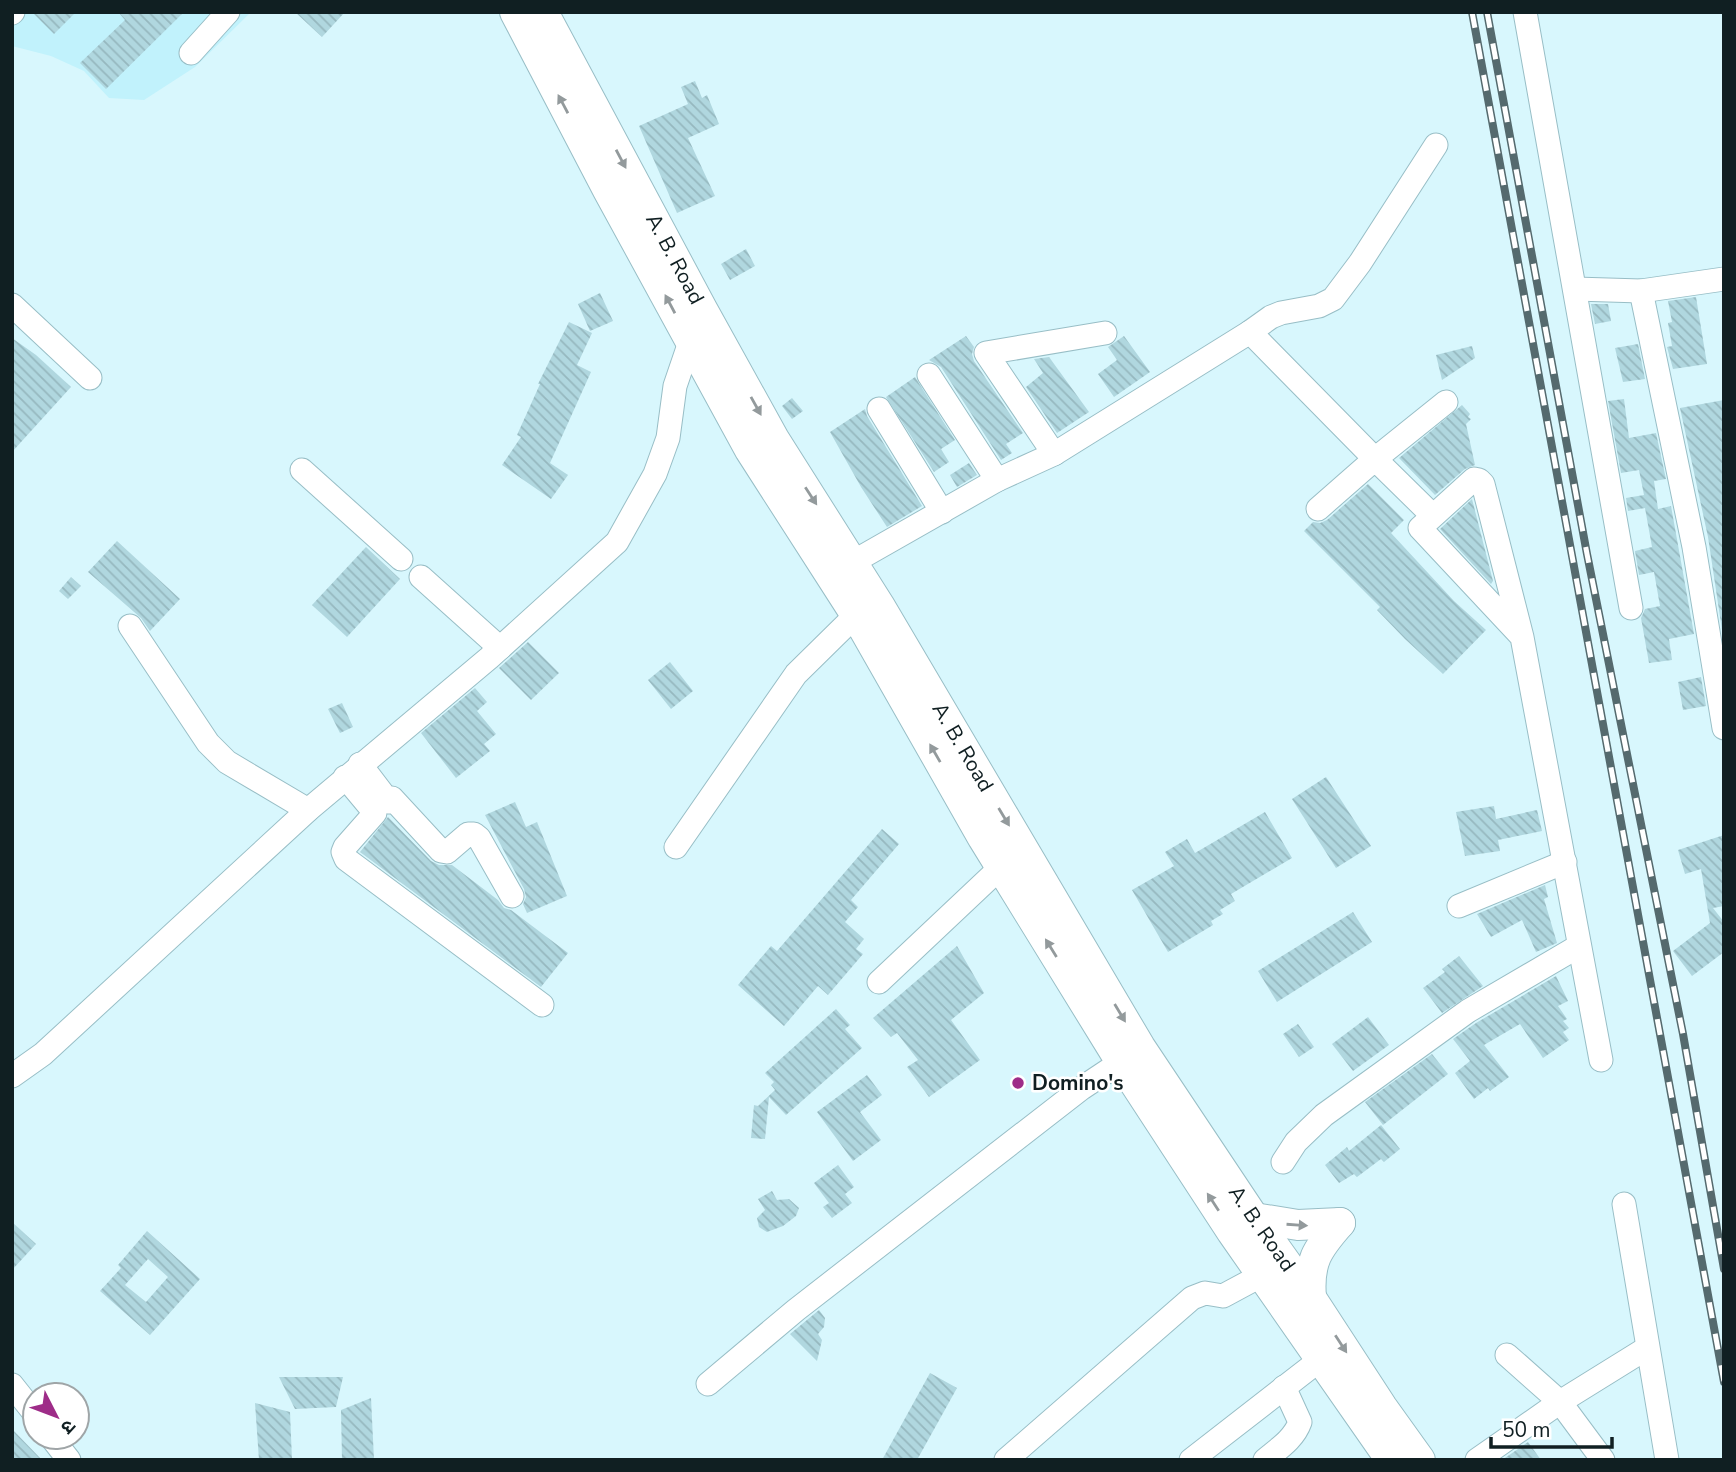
<svg xmlns="http://www.w3.org/2000/svg" width="1736" height="1472" font-family="'Nunito Sans','Noto Sans Devanagari',sans-serif">
  <defs>
    <pattern id="building-back-hatch" width="6" height="6" patternUnits="userSpaceOnUse" patternTransform="scale(1.75)"><rect width="6" height="6" fill="#b0d7df"/><path d="M-1 5l2 2M0 0l6 6M5-1l2 2" fill="none" stroke="#96b8bf"/></pattern>
  </defs>
  <rect width="100%" height="100%" fill="#d8f7fd"/>
  <path fill="#c1f2fc" d="M12,12h239l-56,55 -51,33 -35,-2 -25,-27 -33,-15 -39,-10z"/>
  <g fill="url(#building-back-hatch)" fill-rule="evenodd">
    <path d="M32,12h44l-22,22z"/>
    <path d="M118,12h66l-78,77 -26,-26 45,-43z"/>
    <path d="M295,12h50l-23,25z"/>
    <path d="M695,81l7,17 5,-3 12,29 -31,14 27,58 -38,17 -38,-87 49,-22 -7,-17z"/>
    <path d="M746,249l9,17 -25,14 -9,-16z"/>
    <path d="M600,293l13,28 -23,10 -12,-27z"/>
    <path d="M1696,297l11,67 -34,5 -6,-22 5,-1 -4,-23 4,-1 -4,-21z"/>
    <path d="M1591,304h17l3,17 -16,3z"/>
    <path d="M569,322l23,11 -15,32 14,7 -41,91 18,12 -17,24 -49,-34 19,-28 -4,-2 23,-51h-2z"/>
    <path d="M966,336l8,11 -2,7 2,7 49,72 -17,11 6,9 -11,7 -60,-93 -12,-7z"/>
    <path d="M1124,336l26,36 -36,25 -16,-23 19,-14 -9,-13z"/>
    <path d="M12,338l24,17 35,32 -59,65z"/>
    <path d="M1638,344l7,35 -22,3 -8,-34z"/>
    <path d="M1472,346l3,12 -33,22 -6,-25z"/>
    <path d="M1049,357l40,55 -32,21 -31,-46 17,-14 -9,-14z"/>
    <path d="M915,377l40,63 -14,9 8,13 -15,10 -48,-75z"/>
    <path d="M792,398l11,13 -11,8 -10,-13z"/>
    <path d="M1624,399l5,39 27,-5 10,46 -12,2 4,28 13,-3 23,128 -25,5 3,21 -23,3 -8,-45 4,-9 15,-3 -6,-34 -15,3 -4,-24 17,-4 -7,-39 -17,3 -2,-13 18,-3 -5,-25 -18,3 -13,-72z"/>
    <path d="M1724,400v230h-2l-14,-93 -28,-129z"/>
    <path d="M1462,405l8,9 -2,3 3,2 -5,5 9,41 -10,4 -30,26 -36,-37z"/>
    <path d="M865,409l2,7 55,90 -35,21 -26,-40 -31,-55z"/>
    <path d="M969,463l8,12 -20,12 -7,-12z"/>
    <path d="M1368,484l36,36 -13,13 63,68 32,29 -43,44 -38,-35 -28,-29 3,-3 -76,-76 9,-9 7,1 7,-3z"/>
    <path d="M1472,499l21,82 -2,3 -51,-55z"/>
    <path d="M117,541l63,58 -30,32 -9,-13 -53,-46z"/>
    <path d="M366,547l34,32 -53,58 -35,-32z"/>
    <path d="M71,577l10,9 -13,13 -9,-8z"/>
    <path d="M528,642l31,31 -28,27 -32,-32z"/>
    <path d="M670,662l23,29 -22,18 -23,-29z"/>
    <path d="M1701,677l5,29 -23,4 -5,-28z"/>
    <path d="M475,688l12,14 -10,9 19,23 -12,10 6,7 -34,27 -35,-45z"/>
    <path d="M342,703l11,24 -13,6 -12,-24z"/>
    <path d="M1326,777l45,69 -35,22 -44,-69z"/>
    <path d="M515,802l11,25 11,-5 30,74 -40,17 -4,-9 3,-7 -2,-8 -39,-74z"/>
    <path d="M1494,806l2,13 41,-9 5,21 -44,9 2,11 -35,5 -9,-44z"/>
    <path d="M1265,812l27,46 -61,36 4,7 -15,9 3,4 -12,7 2,4 -45,27 -36,-62 42,-24 -9,-14 22,-13 8,14z"/>
    <path d="M388,817l43,44 8,4h13l46,35 6,8 7,2 57,43 -27,34 -181,-135z"/>
    <path d="M882,829l17,15 -48,56 7,7 -13,15 19,17 -8,10 7,5 -35,41 -10,-9 -34,40 -46,-41 33,-39 6,5z"/>
    <path d="M1724,835v71l-11,2 11,14v30l-32,24 -19,-25 37,-28 -9,-54 -16,5 -7,-24z"/>
    <path d="M1545,885l3,12 -4,2 13,44 -21,9 -14,-32 -31,17 -14,-23z"/>
    <path d="M1353,912l19,30 -95,60 -19,-31z"/>
    <path d="M957,946l27,47 -33,27 29,40 -51,37 -22,-30 11,-7 -21,-27 -6,4 -18,-19z"/>
    <path d="M1459,956l24,30 -41,27 -19,-25 22,-16 -3,-3z"/>
    <path d="M1556,976l12,25 -10,5 9,13 -4,2 6,7 -6,4 6,8 -26,18 -23,-34 -36,21 25,32 -19,14 -2,-3 -14,11 -19,-26 15,-12 -17,-22 23,-16z"/>
    <path d="M836,1009l14,16 -5,4 17,19 -76,67 -17,-18 -4,42 -14,-1 3,-33 4,1 17,-16 -4,-5 3,-3 -9,-9z"/>
    <path d="M1368,1017l21,28 -36,26 -21,-27z"/>
    <path d="M1298,1024l16,23 -15,10 -16,-23z"/>
    <path d="M1432,1054l16,20 -65,51 -18,-23z"/>
    <path d="M867,1075l15,20 -22,17 21,28 -28,21 -36,-49z"/>
    <path d="M1381,1125l19,24 -16,13 -3,-3 -24,18 -3,-3 -15,9 -14,-18 22,-18 2,4z"/>
    <path d="M838,1165l16,22 -9,7 7,9 -20,15 -9,-11 6,-4 -15,-20z"/>
    <path d="M772,1191l5,9 12,-1 10,9 -3,8 -13,10 -16,6 -8,-5 -2,-9 8,-8 -7,-11z"/>
    <path d="M12,1222l24,22 -24,26z"/>
    <path d="M147,1231l53,48 -50,56 -50,-44 21,-23 -3,-3zM148,1259l20,18 -22,25 -21,-17z"/>
    <path d="M819,1310l6,8 -1,9 -6,7 4,6 -5,21 -27,-27z"/>
    <path d="M930,1373l27,15 -40,72h-35z"/>
    <path d="M279,1377h64l-7,30 -41,2z"/>
    <path d="M371,1398l3,62h-32l-1,-50z"/>
    <path d="M255,1403l35,9 2,48h-33z"/>
    <path d="M12,1429l30,31h-30z"/>
    <path d="M1528,1442l13,18h-39z"/>
  </g>
  <g fill="none" stroke-linecap="round" stroke-linejoin="round">
    <defs>
      <g id="minor">
        <path d="M1525,12l106,596"/>
        <path d="M12,13l1,-1"/>
        <path d="M191,53l37,-41"/>
        <path d="M1575,289l66,2 83,-12"/>
        <path d="M1641,291l53,256 30,181"/>
        <path d="M12,305l78,73"/>
        <path d="M1250,332l21,-15 10,-4 38,-7 14,-7 27,-36 76,-118"/>
        <path d="M929,375l68,105"/>
        <path d="M879,409l63,103"/>
        <path d="M1054,454l-68,-101 119,-20"/>
        <path d="M302,470l99,89"/>
        <path d="M1318,509l57,-50 57,56"/>
        <path d="M853,562l144,-82 57,-26 196,-122 125,127 71,-57"/>
        <path d="M421,577l79,71"/>
        <path d="M130,626l78,117 19,19 81,48"/>
        <path d="M1522,637l-39,-153 -4,-4 -5,-1 -54,49 102,109 79,423"/>
        <path d="M360,764l29,38 3,-4 49,53 6,1 21,-18h6l5,4 33,58"/>
        <path d="M345,777l30,36 -30,34 -2,5 3,7 196,146"/>
        <path d="M676,847l120,-173 60,-59"/>
        <path d="M1459,906l106,-44"/>
        <path d="M879,982l122,-115"/>
        <path d="M12,1076l31,-22 265,-244 181,-152 128,-116 38,-68 13,-36 7,-52 15,-44"/>
        <path d="M1283,1162l13,-20 28,-27 144,-104 111,-65"/>
        <path d="M1624,1204l43,256"/>
        <path d="M708,1384l88,-74 286,-222 39,-26"/>
        <path d="M12,1385l23,29"/>
        <path d="M51,1437l18,23"/>
        <path d="M1006,1460l186,-162 13,-5 18,3 39,-21"/>
        <path d="M1191,1460l130,-101"/>
        <path d="M1265,1460c13,-11 29,-21 35,-38l-16,-35"/>
        <path d="M1477,1460l83,-58 -53,-47"/>
        <path d="M1603,1460l-43,-58 87,-54"/>
      </g>
      <g id="major">
        <path d="M515,12l93,178 142,260 106,165 127,223 138,224 111,170 159,228"/>
        <path id="s1" d="M543,12l159,297 72,130 105,166 261,442 114,171 57,80 71,109 38,53"/>
        <path d="M1245,1223l9,-5 44,7 42,-2"/>
        <path d="M1306,1301l5,-3c-3,-36 6,-49 29,-75"/>
      </g>
    </defs>
    <use href="#minor" stroke="#98bec6" stroke-width="25"/>
    <use href="#major" stroke="#98bec6" stroke-width="32"/>
    <use href="#minor" stroke="#fff" stroke-width="23"/>
    <use href="#major" stroke="#fff" stroke-width="30"/>
    <defs>
      <g id="rail">
        <path d="M1472,12l252,1370"/>
        <path d="M1487,12l100,542 96,480 41,235"/>
      </g>
    </defs>
    <use href="#rail" stroke="#556a6e" stroke-width="8"/>
    <use href="#rail" stroke="#fff" stroke-width="5" stroke-dasharray="16" stroke-linecap="butt"/>
  </g>
  <defs><path id="oneway-solid" d="M-6-.8H1V-3.2L6.5 0L1 3.2V.8H-6Z" transform="scale(1.75)"/></defs>
  <g fill="#939a9c">
    <use href="#oneway-solid" transform="translate(563 104) rotate(-118)"/>
    <use href="#oneway-solid" transform="translate(621 159) rotate(62)"/>
    <use href="#oneway-solid" transform="translate(670 304) rotate(-118)"/>
    <use href="#oneway-solid" transform="translate(756 406) rotate(61)"/>
    <use href="#oneway-solid" transform="translate(811 496) rotate(57)"/>
    <use href="#oneway-solid" transform="translate(935 753) rotate(-120)"/>
    <use href="#oneway-solid" transform="translate(1004 817) rotate(59)"/>
    <use href="#oneway-solid" transform="translate(1051 948) rotate(-122)"/>
    <use href="#oneway-solid" transform="translate(1120 1013) rotate(59)"/>
    <use href="#oneway-solid" transform="translate(1213 1202) rotate(-123)"/>
    <use href="#oneway-solid" transform="translate(1297 1225) rotate(4)"/>
    <use href="#oneway-solid" transform="translate(1341 1344) rotate(57)"/>
  </g>
  <circle fill="#9e2c88" stroke="#fff" stroke-width="2.5" cx="1018" cy="1083" r="7"/>
  <g text-anchor="middle" stroke-width="5" stroke-linejoin="round" paint-order="stroke">
    <g font-size="21" fill="#101f22" stroke="#fff">
      <text dy="7" stroke="none"><textPath href="#s1" startOffset="280">A. B. Road</textPath></text>
      <text dy="7" stroke="none"><textPath href="#s1" startOffset="847">A. B. Road</textPath></text>
      <text dy="7" stroke="none"><textPath href="#s1" startOffset="1414">A. B. Road</textPath></text>
    </g>
    <g font-size="21" font-weight="bold" fill="#101f22" stroke="#fff" text-anchor="start">
      <text x="1032" y="1090">Domino's</text>
    </g>
  </g>
  <rect width="1736" height="1472" fill="none" stroke="#101f22" stroke-width="28"/>
  <g transform="translate(56 1416) rotate(132)"><circle r="33" fill="#ffffff" stroke="#9fa5a7" stroke-width="2"/>
  <path d="M0-5L12 26L0 18L-12 26Z" fill="#9e2c88"/>
  <text y="-10" font-size="19" font-weight="bold" text-anchor="middle" fill="#101f22">उ</text>
  </g>
  <path d="M1491 1437v10h121v-10" fill="none" stroke="#101f22" stroke-width="3.5"/>
  <text x="1502" y="1437" font-size="21" fill="#101f22" stroke="#ffffff" stroke-width="5" paint-order="stroke">50 m</text>
</svg>
